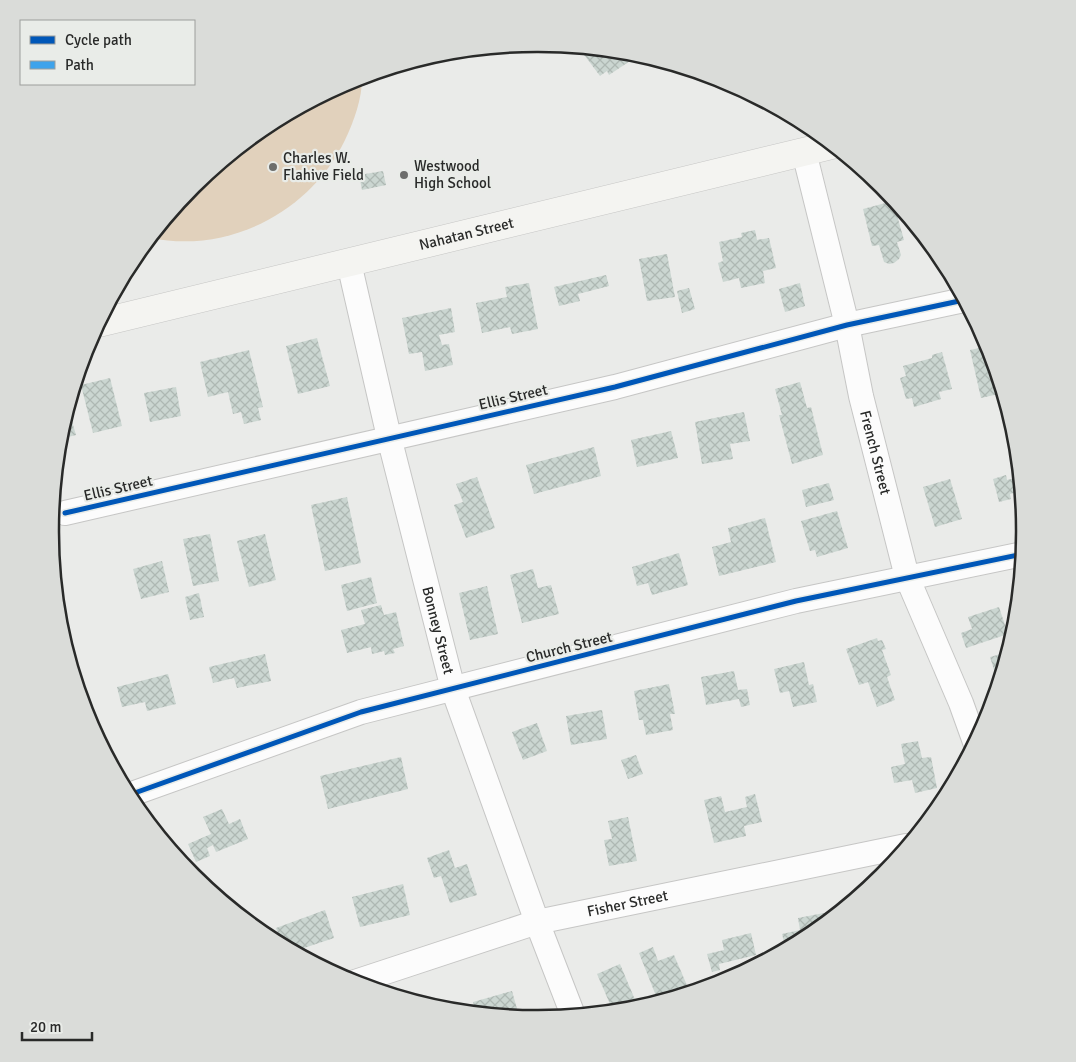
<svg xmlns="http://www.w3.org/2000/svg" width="1076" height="1062" font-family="Signika,sans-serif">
  <defs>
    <pattern id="building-cross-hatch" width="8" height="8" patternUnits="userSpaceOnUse" patternTransform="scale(1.25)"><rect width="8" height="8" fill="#cbd6d1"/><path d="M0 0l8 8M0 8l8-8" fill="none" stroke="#aeb8b3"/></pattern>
  </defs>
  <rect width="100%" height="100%" fill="#eaebe9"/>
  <path fill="#e1d1bc" d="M362,78c0,21 -8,43 -17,62 -34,71 -115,114 -194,98l43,-52 74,-60 84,-45z"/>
  <g fill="url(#building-cross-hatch)">
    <path d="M579,48l54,5 6,2 -30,20 -2,-4 -7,5z"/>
    <path d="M383,171l3,14 -24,5 -3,-15z"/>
    <path d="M893,201l11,39 -7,2 4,13 -2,4 -5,4 -5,1 -5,-2 -5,-17 -7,1 -9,-37z"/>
    <path d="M755,230l2,10 12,-2 7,30 -13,3 2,12 -24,5 -2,-10 -16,4 -5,-19 5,-2 -4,-19 23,-5 -1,-4z"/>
    <path d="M667,254l8,43 -28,4 -8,-42z"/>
    <path d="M606,275l3,11 -31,8 2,7 -21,5 -5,-19z"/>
    <path d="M529,283l9,46 -26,5 -2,-7 -28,6 -6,-30 31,-6 -2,-10z"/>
    <path d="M800,283l5,23 -20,6 -6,-23z"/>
    <path d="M689,288l6,21 -13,4 -5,-22z"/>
    <path d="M451,308l4,24 -16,3 3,10 7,-1 4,21 -28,6 -3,-19 -13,2 -7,-36z"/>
    <path d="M317,338l13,48 -32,8 -12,-48z"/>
    <path d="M989,346l14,47 -22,5 -11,-48z"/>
    <path d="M249,350l14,57 -5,1 3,12 -17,4 -3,-12 -8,2 -5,-22 -20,5 -8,-35z"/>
    <path d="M942,352l10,37 -13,3 2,7 -27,8 -2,-9 -6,1 -6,-21 6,-2 -3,-10 29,-8v-3z"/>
    <path d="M110,378l12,48 -29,7 -12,-48z"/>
    <path d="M800,382l7,26 4,-1 12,48 -31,9 -13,-49h3l-7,-26z"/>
    <path d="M176,387l5,29 -31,6 -6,-29z"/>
    <path d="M68,408l8,27 -16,4v-3z"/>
    <path d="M744,412l6,29 -20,3 3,15 -31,5 -7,-42z"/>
    <path d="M671,431l7,27 -41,9 -6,-27z"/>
    <path d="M594,447l7,29 -67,18 -8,-29z"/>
    <path d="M1006,475l1,5 13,-3 3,32 -5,-17 -8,2 1,5 -12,3 -6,-23z"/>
    <path d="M477,477l18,51 -29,10 -12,-33 9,-3 -7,-18z"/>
    <path d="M950,479l12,40 -27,8 -12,-40z"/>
    <path d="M829,483l5,17 -28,7 -4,-17z"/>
    <path d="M347,497l14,66 -36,8 -14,-66z"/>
    <path d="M837,511l11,37 -31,9 -2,-7 -5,1 -9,-30z"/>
    <path d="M765,518l11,44 -57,14 -7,-29 19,-5 -3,-14z"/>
    <path d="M210,534l9,47 -26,5 -10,-47z"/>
    <path d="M265,534l11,46 -27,7 -12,-46z"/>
    <path d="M679,553l9,32 -36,10 -4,-12 -11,3 -5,-19z"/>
    <path d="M162,561l7,31 -28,7 -8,-30z"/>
    <path d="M533,569l5,19 13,-3 8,29 -37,9 -12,-48z"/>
    <path d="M58,572l10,54 -8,1 -5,-54z"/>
    <path d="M371,577l6,26 -30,8 -6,-26z"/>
    <path d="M487,586l11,48 -28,6 -11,-47z"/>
    <path d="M199,593l5,24 -14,3 -5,-23z"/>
    <path d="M381,605l3,10 12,-3 8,34 -11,3 2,4 -10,2 -1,-4 -12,3 -1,-7 -24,6 -6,-23 24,-6 -4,-14z"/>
    <path d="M999,607l9,27 -42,14 -5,-15 11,-4 -4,-12z"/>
    <path d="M877,638l1,3 4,-1 4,9 -4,1 9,25 -4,2 8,23 -18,7 -9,-25 -9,3 -13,-36z"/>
    <path d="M1008,652l-6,19 -7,2 -5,-16z"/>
    <path d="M265,654l6,27 -34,7 -3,-10 -21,5 -4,-16z"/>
    <path d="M804,662l5,23 4,-1 4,18 -24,5 -4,-16 -9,2 -6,-24z"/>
    <path d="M734,671l4,19 9,-1 3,16 -9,2 -2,-8 -33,6 -5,-28z"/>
    <path d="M168,674l8,30 -29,7 -2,-9 -23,5 -5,-20z"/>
    <path d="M669,684l6,30h-5l3,16 -27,5 -3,-15h-4l-5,-29z"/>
    <path d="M602,710l5,29 -36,6 -5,-29z"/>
    <path d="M537,723l10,28 -24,9 -11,-28z"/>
    <path d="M918,741l4,17 9,-1 6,31 -22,5 -3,-13 -18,3 -3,-16 14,-3 -4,-20z"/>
    <path d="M636,755l7,19 -15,5 -7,-19z"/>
    <path d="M401,757l7,32 -80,20 -8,-33z"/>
    <path d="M755,794l7,28 -18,4 2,10 -32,7 -10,-43 17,-4 4,16 22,-5 -2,-10z"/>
    <path d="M222,809l7,15 11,-5 8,20 -32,13 -3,-7 -6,3 3,8 -14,6 -8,-18 23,-10 -8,-17z"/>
    <path d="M628,817l9,44 -28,5 -5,-26 8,-1 -4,-18z"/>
    <path d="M449,850l6,18 12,-4 10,31 -27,8 -9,-27 -7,2 -7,-20z"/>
    <path d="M403,884l7,31 -50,12 -8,-30z"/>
    <path d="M325,910l9,28 -39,13 -13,-7 -6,-16z"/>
    <path d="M829,912l1,6 -22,18 -6,4 -18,2 -2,-8 18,-4 -2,-12z"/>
    <path d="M751,933l5,22 -37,9 1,6 -8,2 -5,-18 17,-4 -2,-10z"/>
    <path d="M653,947l5,14 16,-6 15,35 -31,11 -19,-48z"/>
    <path d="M620,964l18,43 -25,4 -16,-37z"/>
    <path d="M512,991l7,25 -43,-4 -3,-10z"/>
  </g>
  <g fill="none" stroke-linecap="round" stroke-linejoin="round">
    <defs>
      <g id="street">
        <path id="s1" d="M804,152l43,173 14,71 46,181 54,126 14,39"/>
        <path id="s2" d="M349,263l40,174 64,252 84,233 36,93"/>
        <path d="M65,513l550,-126 232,-62 117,-25"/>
        <path d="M129,795l232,-83 435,-111 227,-47"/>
        <path id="s3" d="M355,982l182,-60 369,-76"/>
      </g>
      <g id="secondary">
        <path id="s4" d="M99,323l733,-178"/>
      </g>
    </defs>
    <use href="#street" stroke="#c6c6c5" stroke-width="26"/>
    <use href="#secondary" stroke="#c6c6c5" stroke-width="29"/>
    <use href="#street" stroke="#fcfcfc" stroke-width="24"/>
    <use href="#secondary" stroke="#f4f4f1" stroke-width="28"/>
    <path stroke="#3ea3eb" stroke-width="4" stroke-dasharray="8 4" stroke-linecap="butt" d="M52,516l13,-3"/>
    <defs>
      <g id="cycleway">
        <path d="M65,513l550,-126 232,-62 117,-25"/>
        <path d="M129,795l232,-83 435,-111 227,-47"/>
      </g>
    </defs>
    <use href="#cycleway" stroke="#e9ece8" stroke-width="8"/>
    <use href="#cycleway" stroke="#0057b8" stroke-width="5"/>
  </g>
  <g fill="#6d6e6c" stroke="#e9ece8" stroke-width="2">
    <circle cx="273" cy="167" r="5"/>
    <circle cx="404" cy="175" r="5"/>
  </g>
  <g text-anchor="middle" stroke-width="4.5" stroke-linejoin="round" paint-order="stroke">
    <g font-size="15" fill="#292a29" stroke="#e9ece8" text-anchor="start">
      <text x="283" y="163">Charles W.<tspan x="283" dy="17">Flahive Field</tspan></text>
      <text x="414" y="171">Westwood<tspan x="414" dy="17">High School</tspan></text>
    </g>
    <g font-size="15" fill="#292a29" stroke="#e9ece8">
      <text dy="5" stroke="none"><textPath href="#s4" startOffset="378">Nahatan Street</textPath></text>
      <text transform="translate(513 397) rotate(-13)" y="5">Ellis Street</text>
      <text dy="5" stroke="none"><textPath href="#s1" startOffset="309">French Street</textPath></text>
      <text transform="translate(118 488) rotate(-13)" y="5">Ellis Street</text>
      <text dy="5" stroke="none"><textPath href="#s2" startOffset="378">Bonney Street</textPath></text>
      <text transform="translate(569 647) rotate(-14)" y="5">Church Street</text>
      <text dy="5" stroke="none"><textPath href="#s3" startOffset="284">Fisher Street</textPath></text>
    </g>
  </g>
  <path d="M0 0H1076V1062H0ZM537 52H538A478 478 0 0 1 1016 530V532A478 478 0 0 1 538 1010H537A478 478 0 0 1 59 532V530A478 478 0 0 1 537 52Z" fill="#dadcd9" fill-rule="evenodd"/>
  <path fill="none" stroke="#292a29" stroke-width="2.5" d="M537 52H538A478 478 0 0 1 1016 530V532A478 478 0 0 1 538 1010H537A478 478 0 0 1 59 532V530A478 478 0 0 1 537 52Z"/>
  <rect x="20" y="20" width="175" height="65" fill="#e9ece8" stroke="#9c9e9c"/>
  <rect x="30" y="36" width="25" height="8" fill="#0057b8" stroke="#9c9e9c"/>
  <text x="65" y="45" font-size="15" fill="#292a29">Cycle path</text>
  <rect x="30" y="61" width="25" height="8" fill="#3ea3eb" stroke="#9c9e9c"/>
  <text x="65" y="70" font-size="15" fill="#292a29">Path</text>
  <path d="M22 1032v8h70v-8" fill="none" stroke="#292a29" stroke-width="2.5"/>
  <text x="30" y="1032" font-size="15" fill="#292a29" stroke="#e9ece8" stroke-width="4" paint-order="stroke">20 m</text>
</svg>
